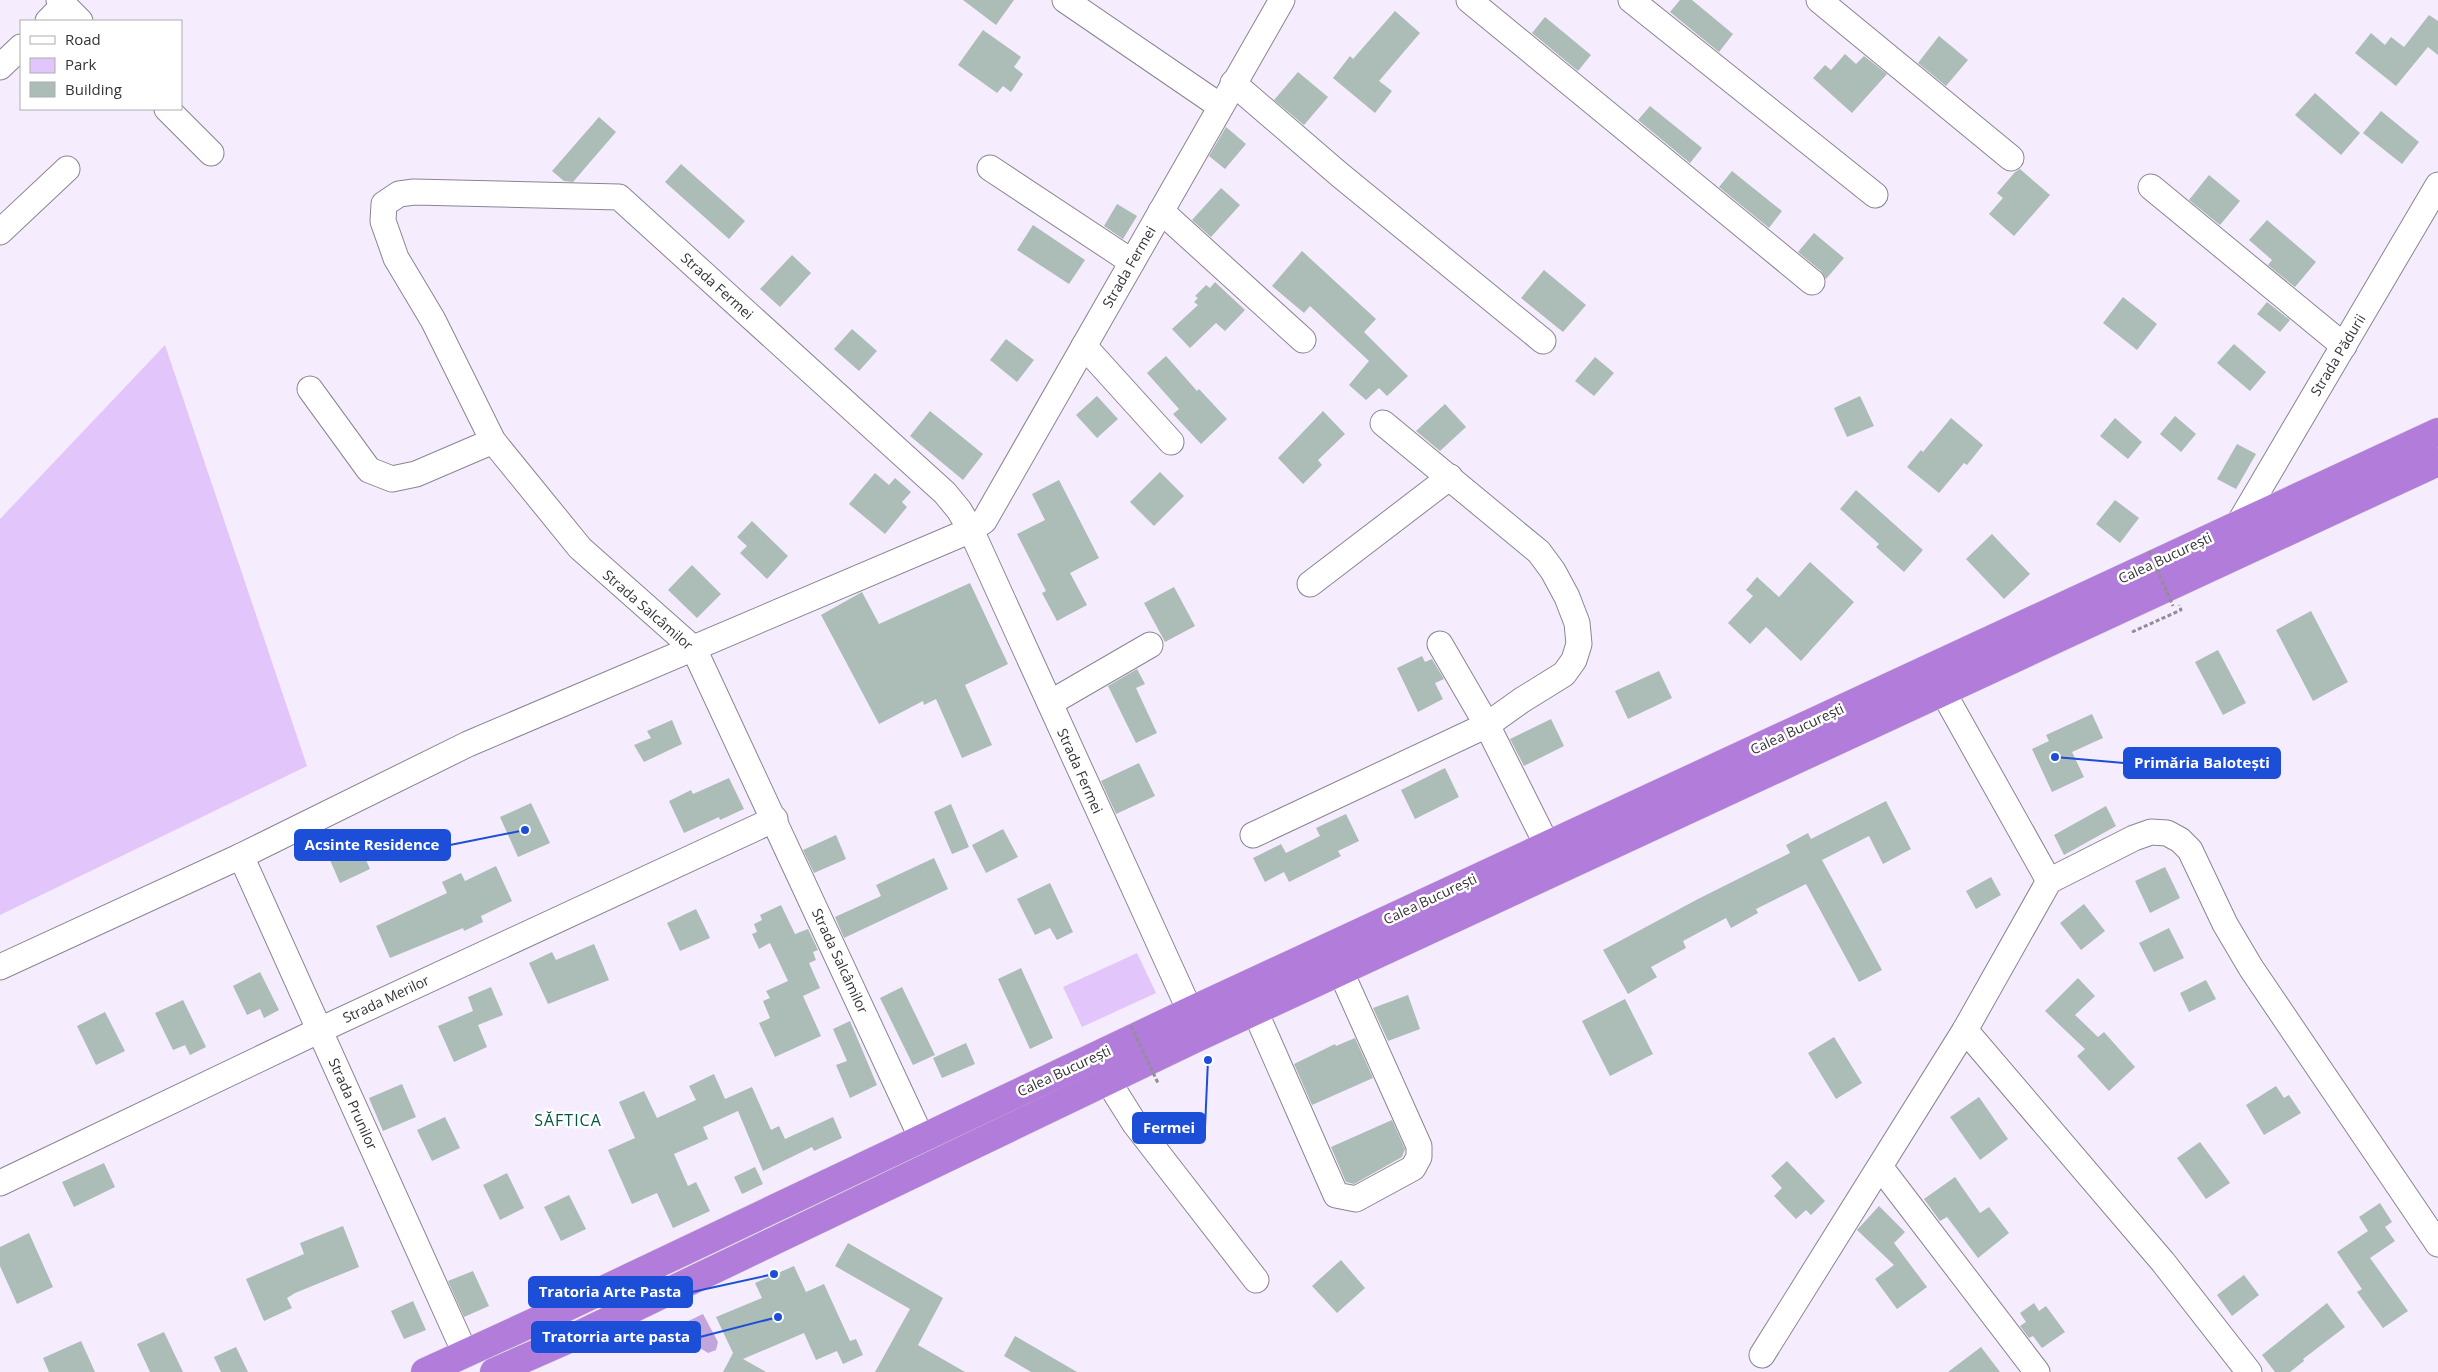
<svg xmlns="http://www.w3.org/2000/svg" width="2438" height="1372" font-family="'Open Sans',sans-serif">
  <rect width="100%" height="100%" fill="#f5edfd"/>
  <g fill="#e2c5fa">
    <path d="M165,345l142,421 -307,149v-396z"/>
    <path d="M1137,953l19,40 -74,34 -19,-40z"/>
  </g>
  <path fill="#c2a6db" d="M703,1314l15,28 -2,8 -8,3 -27,-17 3,-13z"/>
  <g fill="#abbdb6">
    <path d="M963,0h51l-18,25z"/>
    <path d="M1680,0h12l41,34 -14,18 -49,-40z"/>
    <path d="M1395,11l25,22 -41,48 13,10 -17,22 -42,-35 17,-22 3,3z"/>
    <path d="M2429,15l9,6v34l-10,-8 -32,39 -41,-33 16,-20 14,12 6,-8 13,10z"/>
    <path d="M1545,17l46,38 -13,16 -46,-38z"/>
    <path d="M983,30l38,27 -7,10 9,7 -12,18 -8,-6 -6,7 -39,-28z"/>
    <path d="M1939,36l29,24 -22,26 -28,-23z"/>
    <path d="M1845,54l11,10 8,-8 23,18 -35,39 -39,-35 12,-13 6,5z"/>
    <path d="M1298,72l30,25 -24,28 -30,-25z"/>
    <path d="M2315,93l45,40 -19,22 -46,-40z"/>
    <path d="M1650,106l52,42 -12,15 -52,-43z"/>
    <path d="M2381,111l38,31 -17,22 -39,-31z"/>
    <path d="M599,117l17,15 -43,50 -9,-1 -12,-10z"/>
    <path d="M1226,127l20,17 -21,25 -16,-13z"/>
    <path d="M681,164l64,57 -16,18 -64,-57z"/>
    <path d="M2020,169l30,26 -36,41 -25,-22 14,-16 -6,-5 18,-21z"/>
    <path d="M1732,171l50,40 -13,17 -50,-41z"/>
    <path d="M2209,175l31,26 -20,24 -31,-25z"/>
    <path d="M1221,188l19,17 -29,32 -19,-17z"/>
    <path d="M1117,204l20,12 -14,23 -19,-13z"/>
    <path d="M2267,220l49,42 -21,25 -27,-22 4,-5 -23,-20z"/>
    <path d="M1033,225l52,35 -16,24 -52,-34z"/>
    <path d="M1814,233l30,25 -18,21 -5,-8 -23,-19z"/>
    <path d="M1302,251l74,68 -12,13 44,44 -21,20 -8,-8 -13,12 -17,-15 20,-24 -59,-55 -6,7 -32,-27z"/>
    <path d="M792,255l19,18 -31,34 -20,-18z"/>
    <path d="M1544,270l42,35 -23,27 -42,-34z"/>
    <path d="M1215,282l30,28 -20,21 -9,-8 -26,25 -18,-19 26,-24 -4,-3 4,-4 -3,-2 11,-11 4,3z"/>
    <path d="M2123,297l34,27 -20,26 -34,-27z"/>
    <path d="M2267,302l23,18 -10,12 -23,-18z"/>
    <path d="M852,329l25,22 -18,20 -25,-22z"/>
    <path d="M1006,339l28,21 -17,22 -27,-22z"/>
    <path d="M2234,344l32,28 -16,19 -33,-28z"/>
    <path d="M1166,356l31,35 2,-2 28,30 -26,25 -28,-30 6,-5 -32,-36z"/>
    <path d="M1595,357l19,16 -20,23 -19,-15z"/>
    <path d="M1097,396l21,23 -21,19 -21,-23z"/>
    <path d="M1860,396l14,30 -27,11 -13,-29z"/>
    <path d="M1445,404l21,23 -26,24 -24,-20z"/>
    <path d="M930,411l53,43 -20,26 -53,-44z"/>
    <path d="M1323,411l22,23 -27,26 4,5 -19,19 -25,-26z"/>
    <path d="M2175,416l21,18 -15,18 -21,-18z"/>
    <path d="M1951,418l32,27 -16,20 -3,-2 -25,30 -32,-26 14,-17 2,2z"/>
    <path d="M2115,418l27,24 -14,17 -28,-23z"/>
    <path d="M2237,444l19,10 -20,35 -19,-10z"/>
    <path d="M1160,472l24,24 -30,30 -24,-24z"/>
    <path d="M875,473l14,12 6,-7 16,14 -9,10 5,5 -22,27 -36,-30z"/>
    <path d="M1059,480l40,78 -29,15 17,32 -30,16 -15,-28 4,-2 -29,-57 28,-14 -13,-26z"/>
    <path d="M1856,490l67,60 -19,22 -28,-25 3,-3 -39,-35z"/>
    <path d="M2115,500l24,18 -19,25 -24,-19z"/>
    <path d="M752,521l36,35 -21,23 -27,-26 7,-7 -10,-9z"/>
    <path d="M1992,534l38,40 -26,25 -38,-40z"/>
    <path d="M1810,562l44,40 -53,59 -35,-34 -16,17 -22,-21 25,-27 -7,-6 11,-13 22,20z"/>
    <path d="M692,565l29,29 -24,24 -29,-28z"/>
    <path d="M970,583l38,81 -43,21 27,60 -30,13 -26,-59 -12,6 -1,-4 -44,23 -58,-109 41,-23 17,32z"/>
    <path d="M1174,587l21,39 -30,16 -21,-39z"/>
    <path d="M2311,611l37,71 -35,19 -37,-71z"/>
    <path d="M2218,650l28,53 -23,12 -28,-53z"/>
    <path d="M1422,656l3,6 7,-3 12,20 -9,4 8,16 -25,13 -21,-44z"/>
    <path d="M1137,669l8,15 -9,4 21,45 -21,10 -28,-57z"/>
    <path d="M1659,671l13,27 -44,21 -13,-28z"/>
    <path d="M2092,714l11,24 -31,14 12,25 -32,15 -20,-43 17,-8 -3,-6z"/>
    <path d="M1551,719l13,27 -40,20 -14,-27z"/>
    <path d="M672,720l10,24 -38,18 -10,-17 17,-7 -4,-7z"/>
    <path d="M1139,763l16,33 -39,18 -15,-33z"/>
    <path d="M1445,768l14,29 -44,22 -14,-29z"/>
    <path d="M729,778l15,31 -24,11 -1,-3 -35,16 -15,-32 22,-11 2,4z"/>
    <path d="M1886,801l25,48 -28,15 -14,-28 -47,24 60,110 -23,12 -53,-98 -50,25 2,4 -27,15 -5,-10 -43,23 3,7 -35,19 6,10 -29,17 -25,-44 95,-51 92,-46 -4,-8 22,-12 3,6z"/>
    <path d="M531,803l19,40 -32,14 -18,-40z"/>
    <path d="M951,804l18,43 -17,7 -18,-42z"/>
    <path d="M2106,806l10,20 -52,29 -10,-20z"/>
    <path d="M1346,814l13,27 -21,10 3,5 -52,26 -5,-10 -19,10 -12,-24 28,-14 5,9 34,-17 -4,-8z"/>
    <path d="M1003,829l15,28 -32,16 -14,-28z"/>
    <path d="M353,831l17,38 -30,14 -17,-39z"/>
    <path d="M836,835l10,24 -32,14 -11,-23z"/>
    <path d="M934,858l14,31 -104,49 -9,-21 46,-21 -5,-11z"/>
    <path d="M496,866l16,35 -31,15 2,6 -19,9 -1,-3 -73,30 -14,-32 71,-33 -5,-11 19,-9 4,8z"/>
    <path d="M2165,867l15,31 -30,15 -15,-32z"/>
    <path d="M1991,877l10,18 -25,14 -10,-18z"/>
    <path d="M1050,883l23,49 -16,8 -7,-12 -15,7 -18,-36z"/>
    <path d="M2084,904l21,27 -24,19 -21,-27z"/>
    <path d="M781,905l14,29 13,-5 10,21 -5,2 3,8 -7,3 11,25 -17,8 18,40 -46,21 -16,-34 11,-5 -7,-17 7,-3 -4,-7 22,-10 -18,-38 -11,6 -7,-15 5,-2 -3,-8 8,-4 -2,-5z"/>
    <path d="M696,909l14,29 -30,13 -13,-28z"/>
    <path d="M2169,928l15,30 -30,14 -15,-29z"/>
    <path d="M594,944l15,36 -61,24 -19,-41 23,-11 4,8z"/>
    <path d="M1021,968l32,70 -23,11 -32,-70z"/>
    <path d="M260,972l19,38 -15,8 -4,-9 -13,6 -14,-29z"/>
    <path d="M2078,978l17,18 -20,19 23,22 6,-5 31,35 -26,24 -32,-35 8,-7 -40,-38z"/>
    <path d="M2206,980l10,19 -27,13 -9,-19z"/>
    <path d="M491,987l12,28 -25,10 9,22 -33,15 -16,-36 35,-15 -5,-14z"/>
    <path d="M902,987l33,68 -22,10 -33,-67z"/>
    <path d="M1408,995l12,34 -32,12 -15,-33z"/>
    <path d="M1625,999l28,55 -43,22 -28,-55z"/>
    <path d="M183,1000l23,47 -16,8 -5,-10 -12,5 -18,-37z"/>
    <path d="M105,1012l20,39 -29,14 -19,-39z"/>
    <path d="M850,1021l27,64 -27,13 -14,-33 11,-4 -14,-32z"/>
    <path d="M1834,1037l28,46 -26,16 -28,-46z"/>
    <path d="M1355,1038l18,40 -61,27 -18,-41 41,-20 1,2z"/>
    <path d="M966,1043l9,21 -33,14 -9,-20z"/>
    <path d="M714,1074l11,25 27,-12 19,43 8,-4 6,13 48,-22 9,21 -28,13 -2,-4 -49,24 -25,-60 -35,16 5,12 -34,15 14,32 8,-4 14,29 -37,17 -16,-35 -25,11 -24,-54 27,-12 -16,-36 25,-11 13,27 39,-18 -7,-14z"/>
    <path d="M402,1084l14,33 -33,14 -14,-33z"/>
    <path d="M2276,1086l8,12 5,-3 12,18 -37,22 -18,-30z"/>
    <path d="M1979,1097l29,42 -28,21 -30,-43z"/>
    <path d="M445,1117l15,31 -28,13 -15,-31z"/>
    <path d="M1392,1120l13,29 -3,8 -48,27 -8,-2 -15,-35z"/>
    <path d="M2200,1142l30,41 -24,16 -29,-41z"/>
    <path d="M1787,1161l38,40 -14,14 -5,-5 -10,9 -22,-23 8,-8 -11,-12z"/>
    <path d="M104,1163l11,24 -41,20 -12,-25z"/>
    <path d="M755,1167l8,17 -21,10 -8,-17z"/>
    <path d="M507,1173l17,35 -24,12 -17,-35z"/>
    <path d="M1955,1177l25,36 9,-6 20,26 -31,25 -31,-41 -7,4 -16,-22z"/>
    <path d="M569,1195l17,34 -25,12 -17,-34z"/>
    <path d="M2380,1203l12,19 -7,5 10,14 -25,17 38,53 -25,17 -26,-36 5,-3 -25,-37 31,-21 -9,-14z"/>
    <path d="M1879,1206l26,26 -11,11 33,44 -30,22 -22,-30 19,-14 -37,-35z"/>
    <path d="M343,1226l16,41 -64,26 -8,5 5,10 -28,13 -18,-42 58,-25 -4,-11z"/>
    <path d="M29,1233l24,54 -36,17 -17,-38v-19z"/>
    <path d="M848,1243l95,55 -25,47 47,27h-90l35,-63 -75,-43z"/>
    <path d="M1341,1260l24,28 -28,25 -25,-27z"/>
    <path d="M794,1266l12,26 18,-8 26,57 6,-2 7,16 -20,9 -6,-13 -21,9 -12,-27 -61,26 23,13h-43l10,-19 -17,-36 46,-19 -7,-15z"/>
    <path d="M473,1271l16,35 -25,11 -16,-36z"/>
    <path d="M2244,1275l15,20 -27,21 -15,-21z"/>
    <path d="M413,1301l13,29 -22,9 -13,-28z"/>
    <path d="M2034,1303l5,8 7,-5 19,26 -23,16 -9,-12 -4,2 -9,-12 6,-4 -6,-9z"/>
    <path d="M2327,1303l18,24 -42,32 1,2 -14,11h-15l-13,-17z"/>
    <path d="M164,1332l19,40h-33l-13,-28z"/>
    <path d="M1015,1336l62,36h-46l-27,-16z"/>
    <path d="M81,1341l14,31h-46l-6,-14z"/>
    <path d="M236,1347l12,25h-27l-7,-15z"/>
    <path d="M1981,1347l19,25h-52z"/>
  </g>
  <g fill="none" stroke-linecap="round" stroke-linejoin="round">
    <defs>
      <g id="minor">
        <path d="M59,0l21,21"/>
        <path d="M1065,0l155,106"/>
        <path d="M1469,0l343,282"/>
        <path d="M1631,0l244,195"/>
        <path d="M1819,0l192,158"/>
        <path d="M48,21l16,-16"/>
        <path d="M0,67l21,-20"/>
        <path d="M1233,83l107,92 203,166"/>
        <path d="M167,109l44,44"/>
        <path d="M990,168l142,94"/>
        <path d="M2151,187l193,159"/>
        <path d="M1161,211l142,129"/>
        <path d="M0,232l67,-63"/>
        <path d="M1084,346l87,96"/>
        <path d="M310,389l59,81 23,9 24,-5 77,-33"/>
        <path d="M2238,525l200,-340"/>
        <path d="M1310,584l140,-107"/>
        <path d="M1440,644l47,81 60,120"/>
        <path d="M1943,692l106,189"/>
        <path d="M1050,703l100,-58"/>
        <path d="M1253,835l234,-110 35,-25 42,-26 10,-14 5,-16 -2,-21 -10,-26 -14,-26 -14,-19 -156,-129"/>
        <path d="M241,856l224,497"/>
        <path d="M0,967l241,-111 227,-112 503,-214 13,-9 298,-521"/>
        <path d="M1255,1011l81,184 20,4 57,-31 6,-11v-11l-78,-174"/>
        <path d="M1965,1030l198,232 86,110"/>
        <path d="M1108,1081l27,43 121,156"/>
        <path d="M922,1139l-228,-490 -114,-101 -87,-107 -60,-121 -37,-62 -13,-37 1,-17 15,-10 15,-2 205,5 326,296 14,17 12,20 219,481"/>
        <path d="M1881,1168l156,204"/>
        <path d="M0,1183l320,-153 455,-211"/>
        <path d="M1762,1355l203,-325 84,-149 85,-43 17,-6 16,1 13,7 10,10 35,74 26,44 187,276"/>
      </g>
      <g id="highway">
        <path d="M425,1372l142,-65 623,-296 1248,-579"/>
        <path d="M494,1372l82,-36 623,-299 1239,-575"/>
      </g>
    </defs>
    <use href="#minor" stroke="#8b8492" stroke-width="27"/>
    <use href="#highway" stroke="#d7d6d7" stroke-width="29"/>
    <path stroke="#928d97" stroke-width="3" stroke-dasharray="4 2.5" stroke-linecap="butt" d="M2132,632l49,-22 -2,-5"/>
    <use href="#minor" stroke="#fff" stroke-width="25"/>
    <use href="#highway" stroke="#b27cdb" stroke-width="28"/>
    <g stroke="#928d97" stroke-width="3" stroke-dasharray="4 2.5" stroke-linecap="butt">
      <path d="M2149,551l24,55"/>
      <path d="M1131,1026l27,57"/>
    </g>
  </g>
  <g text-anchor="middle" stroke-width="5" stroke-linejoin="round" paint-order="stroke">
    <g font-size="14" fill="#353238" stroke="#fff">
      <text transform="translate(1129 267) rotate(-60)" y="5">Strada Fermei</text>
      <text transform="translate(717 286) rotate(42)" y="5">Strada Fermei</text>
      <text transform="translate(2338 355) rotate(-59)" y="5">Strada Pădurii</text>
      <text transform="translate(2165 558) rotate(-25)" y="5">Calea București</text>
      <text transform="translate(648 610) rotate(41)" y="5">Strada Salcâmilor</text>
      <text transform="translate(1797 729) rotate(-25)" y="5">Calea București</text>
      <text transform="translate(1080 771) rotate(66)" y="5">Strada Fermei</text>
      <text transform="translate(1430 899) rotate(-25)" y="5">Calea București</text>
      <text transform="translate(840 961) rotate(65)" y="5">Strada Salcâmilor</text>
      <text transform="translate(386 999) rotate(-25)" y="5">Strada Merilor</text>
      <text transform="translate(1064 1071) rotate(-25)" y="5">Calea București</text>
      <text transform="translate(353 1104) rotate(66)" y="5">Strada Prunilor</text>
    </g>
    <g font-size="16" letter-spacing="1" fill="#005643" stroke="#fff">
      <text x="568" y="1126">SĂFTICA</text>
    </g>
  </g>
  <path fill="none" stroke="#1d4ed8" stroke-width="2" d="M2055 757L2124 763M525 830L450 845M1208 1060L1205 1128M774 1274L692 1292M778 1317L700 1337"/>
  <g fill="#1d4ed8" stroke="#fff" stroke-width="2">
    <circle cx="2055" cy="757" r="5"/>
    <circle cx="525" cy="830" r="5"/>
    <circle cx="1208" cy="1060" r="5"/>
    <circle cx="774" cy="1274" r="5"/>
    <circle cx="778" cy="1317" r="5"/>
  </g>
  <g fill="#1d4ed8" stroke="#1d4ed8" stroke-width="2">
    <rect x="2124" y="748" width="156" height="30" rx="5"/>
    <rect x="295" y="830" width="155" height="30" rx="5"/>
    <rect x="1133" y="1113" width="72" height="30" rx="5"/>
    <rect x="529" y="1277" width="163" height="30" rx="5"/>
    <rect x="532" y="1322" width="168" height="30" rx="5"/>
  </g>
  <g font-size="15" text-anchor="middle" font-weight="bold" fill="#fff">
    <text x="2202" y="768">Primăria Balotești</text>
    <text x="372" y="850">Acsinte Residence</text>
    <text x="1169" y="1133">Fermei</text>
    <text x="610" y="1297">Tratoria Arte Pasta</text>
    <text x="616" y="1342">Tratorria arte pasta</text>
  </g>
  <rect x="20" y="20" width="162" height="90" fill="#ffffff" stroke="#aeadaf"/>
  <rect x="30" y="36" width="25" height="8" fill="#ffffff" stroke="#aeadaf"/>
  <text x="65" y="45" font-size="15" fill="#353238">Road</text>
  <rect x="30" y="58" width="25" height="15" fill="#e2c5fa" stroke="#aeadaf"/>
  <text x="65" y="70" font-size="15" fill="#353238">Park</text>
  <rect x="30" y="82" width="25" height="15" fill="#abbdb6" stroke="#aeadaf"/>
  <text x="65" y="95" font-size="15" fill="#353238">Building</text>
</svg>
